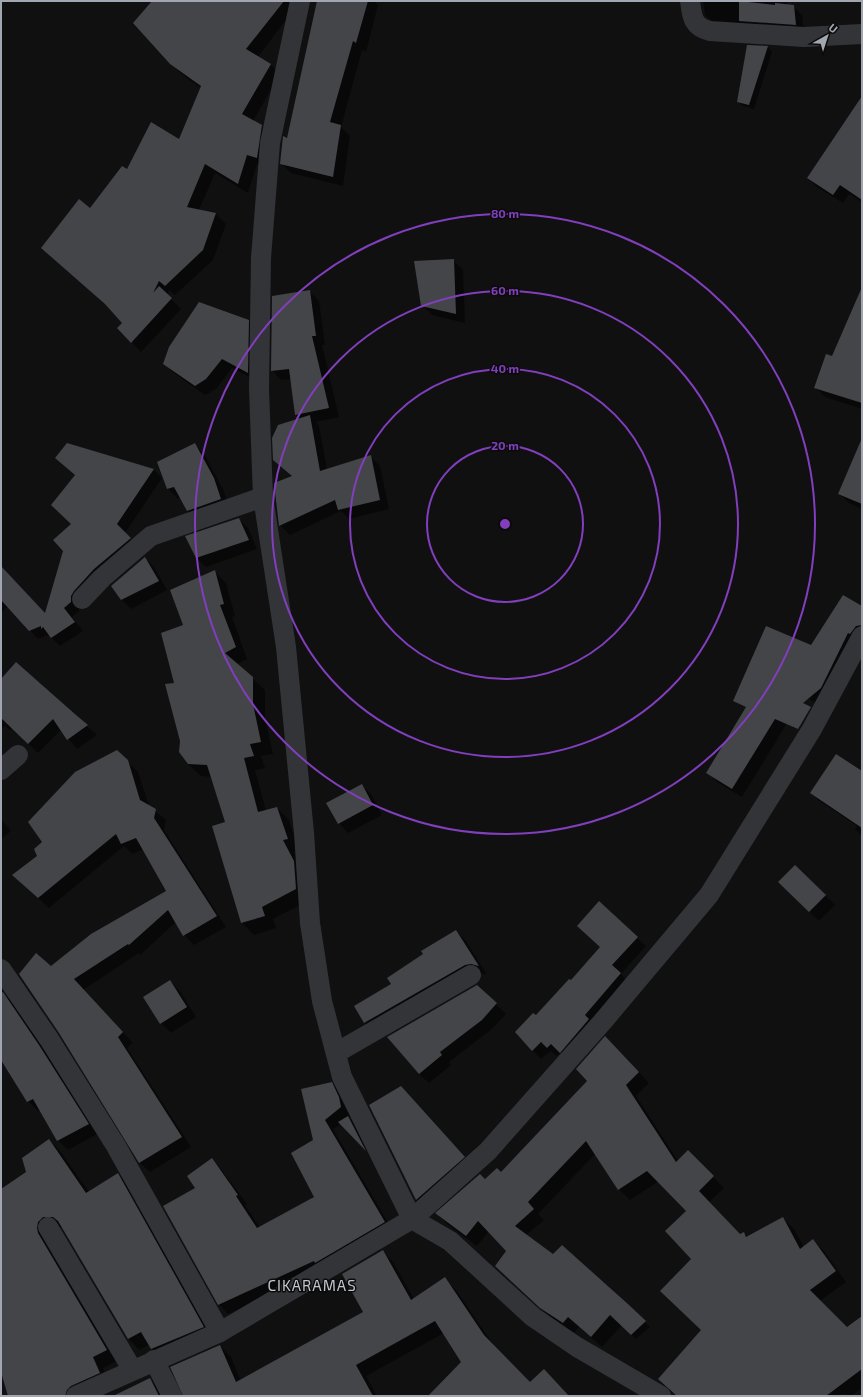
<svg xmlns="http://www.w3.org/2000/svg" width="863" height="1397" font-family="'Exo 2',sans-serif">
  <rect width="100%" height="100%" fill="#101011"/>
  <g fill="#0007">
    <path d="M153,1h154l-15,11 -34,45 12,7 10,10 -27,47 9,5 10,10 -5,31 -10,-3 -9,29 -33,-20 -16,37 17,4 10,10 -13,36 -38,35 -6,-5 -2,5 14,14 -40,43 -23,-24 6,-5 -34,-114 37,-38 52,-31 22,-52 -20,-14 -10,-11z"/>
    <path d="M315,1h59l4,4 -12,47 -4,-2 -21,77 9,9 -7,50 -52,-13 -10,-10 37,-160z"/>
    <path d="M703,1h84v4l6,1 9,9 2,18 -89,-9 -10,-9z"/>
    <path d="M748,46l20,1 4,5 -18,57 -11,-3 -5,-4z"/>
    <path d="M862,98v104l-13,-8 -6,9 -26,-16 -9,-9z"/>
    <path d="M453,260l10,10 2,53 -33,-8 -10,-10z"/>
    <path d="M309,291l10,10 6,44h-3l17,72 -23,5 3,4 8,43 43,-13 10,10 9,43 -40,10 -8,-8 -51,24 -10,-10 13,-48 -19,-17 26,-41 -4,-4 -4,-36 -11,1 -9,-10z"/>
    <path d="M862,298v111l-37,-12 -9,-9 17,-31z"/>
    <path d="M248,321l10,10 -1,50 -25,-13 -16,21 -11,6 -31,-22 -10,-10z"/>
    <path d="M195,444l9,10 19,35 7,20 -33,12 -10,-10 -6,-14 -3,2 -10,-10 -9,-27z"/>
    <path d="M56,458l98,12 8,8 -37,55 14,15 -60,57v6l-7,6 11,14 -23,15 -11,-11 -11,4 -30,-33 -7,7v-47l45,48 26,-89 3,-50z"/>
    <path d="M862,466v43l-13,-6 -10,-9z"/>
    <path d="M239,519l9,9 9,21 -51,18 -10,-9z"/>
    <path d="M145,558l9,9 13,23 -36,19 -10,-10z"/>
    <path d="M214,571l12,12 9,33 -3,1 15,42 -10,5 28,26v27l8,37 -12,2 4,12 -10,2 11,41 11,-3 12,12 10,31 -5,1 12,22 2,27 -35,18 3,9 -22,7 -12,-12 -29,-96 14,-4 -15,-46 -11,-1 -13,-12 -7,-23 -6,-58 9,-58z"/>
    <path d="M862,608v33l-41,65 -60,-34 51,-26z"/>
    <path d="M16,663l71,63 10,9 -20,14 -16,-19 -23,23 -26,-25 -2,2 -5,-4 -4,4v-50z"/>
    <path d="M777,716l9,9 -44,72 -25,-15 -9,-9z"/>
    <path d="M127,761l11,11 11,34 17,14 -2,10 62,97 -32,18 -10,-10 -8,-13 -36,33 -1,-2 -56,37 50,53 -6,5 64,99 -41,25 -11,-10 -88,-195 116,-75 -23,-43 -12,5 -8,-8 -75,62 -25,-23 14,-28z"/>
    <path d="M862,773v63l-7,-7 2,-3 -39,-26 -7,-8z"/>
    <path d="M361,785l10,9 11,21 -34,18 -9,-10z"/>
    <path d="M1,819l10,12 -10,8z"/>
    <path d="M789,892l36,3 10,10 -16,16z"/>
    <path d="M456,931l10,10 21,34 -5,-2 -7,1 -100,58 -10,-9 -10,-16 37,-23 32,-30z"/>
    <path d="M637,938l9,8 -25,28 8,9 -60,78 -8,-9 -4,4 -6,-5 -10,8 -9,-9 4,-33 35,-35 30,-34z"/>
    <path d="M170,982l10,9 16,26 -25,16 -10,-10 -16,-25z"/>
    <path d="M477,986l29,28 -14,15 -43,33 2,3 -22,18 -10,-9z"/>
    <path d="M1,991l9,9 39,56 48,78 -29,16 -10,-10 -18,-31 -2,2 -10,-10 -27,-44z"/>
    <path d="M616,1048l33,35 -13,13 42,65 10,-10 36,37 -15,14 31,33 4,-2 4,4 35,-19 11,11 10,18 9,-7 11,11 22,31 -26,19 27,27 15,-11v71l-11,8 -8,-2 -1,2h-132l-22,-185 -29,-30 -29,19 -11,-11 -23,-36 -58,61 6,6 -18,15 114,82 10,10 -14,12 -14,-14 -20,22 -23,-20 -5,6 -22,-15 -56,-52 11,-15 -18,-20 -12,15 -30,-22 -10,-11 48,-33 16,-7 87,-92z"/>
    <path d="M331,1083l10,9 7,16 2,9 -1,1 9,9 15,30 -32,-33 -8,5 60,102 -69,39 -96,44 -9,-10 -22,-116 15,-29 9,10 26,35 -2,1 15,23 56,-30 -2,-57z"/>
    <path d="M409,1097l64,69 -48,42 -9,-8 -46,-95z"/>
    <path d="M49,1140l11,11 29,41 29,-18 11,11 85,153 -51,22 -14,-15 -10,5 -10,-11 -67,-112 -9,1 64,133 -14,7 7,16 -25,12h-76l-6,-20 -2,1v-187l27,-18z"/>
    <path d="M382,1251l11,11 21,37 31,-20 11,11 39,57 35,36 39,13h-123l17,-34 -19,-29 -78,43 11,20h-193l36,-50 11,11 10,24 123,-69z"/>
    <path d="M150,1379l14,17h-48z"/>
  </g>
  <g fill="#444549">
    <path d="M152,1h132l-38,48 25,15 -29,50 20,11 -5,33 -10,-3 -9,29 -33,-20 -18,43 29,6 -13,37 -38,36 -6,-5 -6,12 6,-7 13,12 -41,45 -14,-15 5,-5 -17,-19 -64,-56 38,-49 11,9 32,-42 5,3 24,-47 28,17 22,-53 -31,-22 -37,-41z"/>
    <path d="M317,1h51l-12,42 -3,-2 -23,81 11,3 -8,52 -53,-13 3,-28 4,2z"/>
    <path d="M739,1l36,4v-2l19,2 2,20 -57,-4z"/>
    <path d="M747,45l21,1 -19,59 -12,-3z"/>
    <path d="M862,96v104l-22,-15 -7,10 -26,-17z"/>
    <path d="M454,259l2,55 -35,-8 -7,-45z"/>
    <path d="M862,287v116l-48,-15 12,-34 6,2z"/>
    <path d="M310,290l6,46h-4l17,72 -34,7 -6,-46 -18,2 1,-75z"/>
    <path d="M199,302l50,18 -1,53 -26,-14 -16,20 -11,7 -32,-22 6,-17z"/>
    <path d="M310,415l10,56 51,-16 9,45 -42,10 -3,-10 -56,26 -5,-43 18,-7 -19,-16 -1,-22 6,-13z"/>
    <path d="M862,438v66l-24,-10z"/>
    <path d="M67,443l87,26 -37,55 14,14 -37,31 -20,22 -3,5v6l-7,6 11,14 -24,16 -8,-11 -2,2v-3l-12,5 -28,-31v-34l44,47 18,-62 -10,-11 18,-16 -20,-19 24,-30 -20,-17z"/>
    <path d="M195,443l19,35 7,21 -34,12 -13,-24 -7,2 -10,-27z"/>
    <path d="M239,518l10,22 -53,18 -11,-22z"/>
    <path d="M145,557l14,24 -38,19 -10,-14z"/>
    <path d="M215,570l9,34 -4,1 16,42 -11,6 28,24v27l8,38 -11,2 4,12 -10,2 14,54 19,-5 11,32 -5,1 11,21 2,28 -34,18 3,9 -24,7 -29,-97 13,-4 -18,-57 -19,-1 -9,-12 1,-11 -15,-57 9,-1 -13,-50 22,-8 -13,-35z"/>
    <path d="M843,595l19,11v19l-6,1 -6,8 -2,-1 -27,55 -18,15 8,4 -13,22 -23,-10 -43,70 -26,-16 40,-66 -13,-6 33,-75 45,19z"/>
    <path d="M16,662l60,53 12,10 -21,15 -14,-21 -25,25 -27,-26v-39z"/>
    <path d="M117,750l11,10 12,40 16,9 -2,9 63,98 -34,20 -15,-26 -39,35 -1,-1 -54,35 49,53 -5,5 64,100 -43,26 -80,-130 -40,-59 17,-21 15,13 40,-32 75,-43 -30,-53 -15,6 -5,-10 -78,64 -26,-23 25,-19 -3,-7 8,-7 -14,-20 47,-50z"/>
    <path d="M836,754l26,17v57l-52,-35z"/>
    <path d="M362,784l11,21 -35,19 -12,-21z"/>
    <path d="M795,865l31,30 -17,17 -31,-30z"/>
    <path d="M599,901l39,36 -26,28 9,8 -36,42 4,4 -29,34 -9,-9 -4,4 -6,-6 -9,9 -17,-19 18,-19 3,2 33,-36 2,1 29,-33 -23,-21z"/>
    <path d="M456,930l23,36 -8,-2 -6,1 -101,58 -10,-17 37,-22 -4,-6 36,-24 -2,-3z"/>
    <path d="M170,980l17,27 -27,17 -17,-27z"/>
    <path d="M477,985l20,18 -15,17 -42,32 2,3 -23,19 -32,-37z"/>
    <path d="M3,992l36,53 50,79 -32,17 -24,-42 -6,3 -26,-42v-67z"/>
    <path d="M605,1036l34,36 -13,13 50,77 12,-12 26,26 -15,15 41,43 4,-2 2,5 37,-20 17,32 13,-10 23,32 -26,19 37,37 15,-11v53l-36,27h-149l-19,-17 43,-49 -41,-39 31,-32 -26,-28 21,-20 -39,-40 -29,19 -32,-49 -58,61 6,7 -19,17 38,28 9,-9 67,60 17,16 -15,14 -21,-20 -19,22 -23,-20 -5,6 -23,-15 -45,-42 11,-15 -28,-30 -12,15 -31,-23 45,-39 5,5 12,-11 4,4 86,-91 -11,-12z"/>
    <path d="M332,1082l7,15 2,10 -16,13 60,102 -70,41 -1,-2 -96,44 -55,-99 32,-18 -8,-12 25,-18 26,37 -2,1 21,32 57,-31 -23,-44 22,-13 -12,-51z"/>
    <path d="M401,1086l64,71 -49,43 -47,-95z"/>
    <path d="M348,1116l18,35 -28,-29z"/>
    <path d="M49,1139l37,54 32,-20 86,154 -53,22 -10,-17 -13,7 -70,-118 -5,-4h-10l-5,5 -1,6 1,5 69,117 -14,7 7,16 -29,13 -4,4 -2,6h-57l-7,-24v-183l25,-17 -4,-14z"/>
    <path d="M383,1250l28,50 34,-23 39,58 46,47 14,-13 25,27h-141l33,-34 -26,-41 -79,44 17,31h-190l-13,-29 50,-22 16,37 127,-70 -21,-38z"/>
    <path d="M150,1378l9,18h-46z"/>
  </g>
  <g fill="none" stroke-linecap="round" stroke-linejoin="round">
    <g stroke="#333438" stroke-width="20">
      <path d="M300,1l-30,142 -9,115 -2,131 4,108 23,150 18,186 6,90 12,78 20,76 70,142 38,22 83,76 44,30 84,49"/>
      <path d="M690,1c2,16 3,26 20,30l94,6 58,-3"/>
      <path d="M82,599l20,-21 49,-42 112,-39"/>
      <path d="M1,770l17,-15"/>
      <path d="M1,969l48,70 67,107 104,186"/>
      <path d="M336,1053l135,-78"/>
      <path d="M48,1227l84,142"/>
      <path d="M154,1360l18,36"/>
      <path d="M76,1396l144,-64 192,-113 76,-68 116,-131 105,-125 103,-166 50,-93"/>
    </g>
  </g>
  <g fill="none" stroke="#813ebd" stroke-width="2">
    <circle cx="505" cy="524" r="78"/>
    <circle cx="505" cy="524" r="155"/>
    <circle cx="505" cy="524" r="233"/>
    <circle cx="505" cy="524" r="310"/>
  </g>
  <g text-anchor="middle" stroke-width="3" stroke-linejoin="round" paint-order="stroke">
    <g font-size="15" letter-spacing="1" fill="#c3c5cd" stroke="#0b0b0c">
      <text x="312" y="1291">CIKARAMAS</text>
    </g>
  </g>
  <circle cx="505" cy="524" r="6" fill="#813ebd" stroke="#0b0b0c" stroke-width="2"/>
  <g font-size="12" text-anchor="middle" font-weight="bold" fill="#813ebd" stroke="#0b0b0c" stroke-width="3" stroke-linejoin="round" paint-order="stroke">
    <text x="505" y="218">80 m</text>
    <text x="505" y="295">60 m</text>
    <text x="505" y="373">40 m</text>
    <text x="505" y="450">20 m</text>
  </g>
  <rect width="863" height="1397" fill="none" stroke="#a2a6b1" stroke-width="4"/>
  <g transform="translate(827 36) rotate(39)" stroke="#0b0b0c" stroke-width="3" paint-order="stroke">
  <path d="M0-3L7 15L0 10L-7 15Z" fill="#a2a6b1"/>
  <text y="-6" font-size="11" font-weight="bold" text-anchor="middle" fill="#a2a6b1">U</text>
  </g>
</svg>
